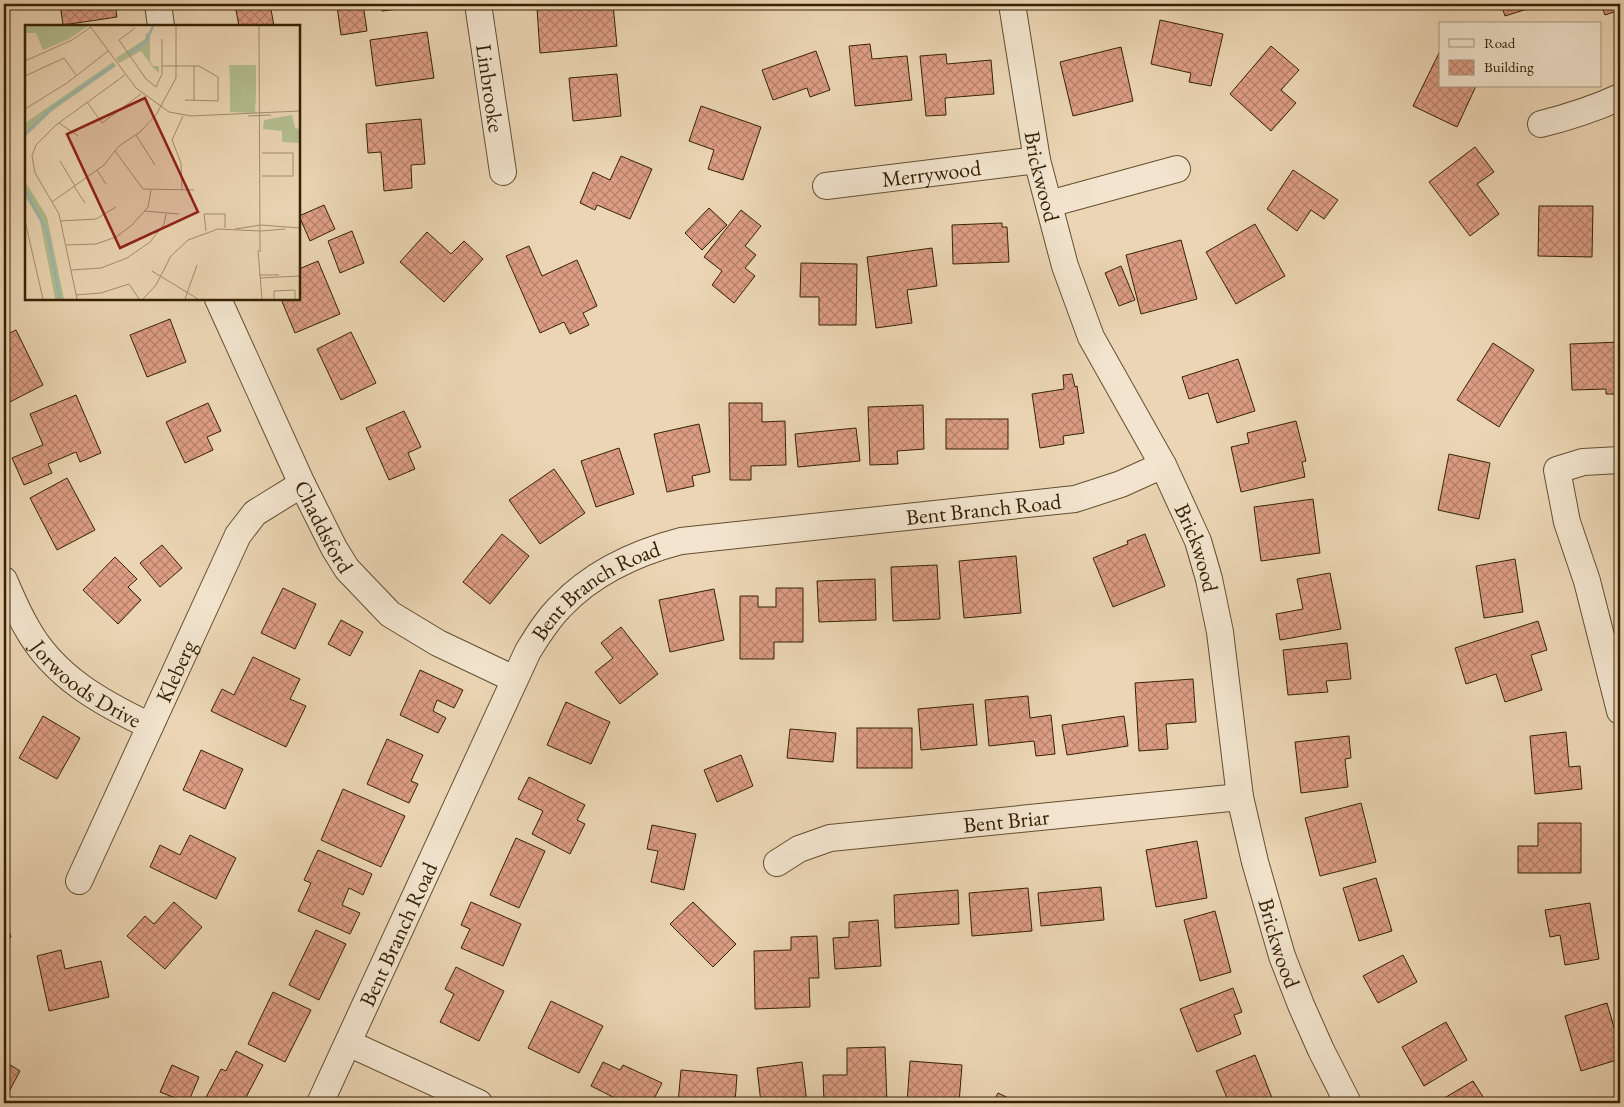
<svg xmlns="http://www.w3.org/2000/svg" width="1624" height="1107" font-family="'EB Garamond',serif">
  <defs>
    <pattern id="building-cross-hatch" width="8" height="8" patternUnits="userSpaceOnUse" patternTransform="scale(1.25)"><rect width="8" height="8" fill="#dd9d84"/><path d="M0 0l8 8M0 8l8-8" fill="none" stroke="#b4806a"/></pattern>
  </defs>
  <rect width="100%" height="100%" fill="#ebd5b4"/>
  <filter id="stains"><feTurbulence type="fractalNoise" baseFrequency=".004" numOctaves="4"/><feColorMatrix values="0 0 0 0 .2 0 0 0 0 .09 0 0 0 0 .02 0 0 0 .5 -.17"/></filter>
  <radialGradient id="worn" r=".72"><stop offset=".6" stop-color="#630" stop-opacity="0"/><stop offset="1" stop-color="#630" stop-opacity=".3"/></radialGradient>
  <g fill="url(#building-cross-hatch)" stroke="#362204">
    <path d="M60,4h55l2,13 -54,8z"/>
    <path d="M241,4h29l4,22h-35l-4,-21z"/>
    <path d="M357,4h6l4,27 -26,4 -4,-29z"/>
    <path d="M381,4h49l1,1 -49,6z"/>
    <path d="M577,4h36l4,42 -77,7 -3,-45z"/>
    <path d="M1501,4h42l-38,12z"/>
    <path d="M1601,4h19v6l-15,5z"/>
    <path d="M1160,20l63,14 -12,52 -22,-4 2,-9 -40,-9z"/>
    <path d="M427,32l7,46 -58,8 -6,-46z"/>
    <path d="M870,44l2,15 35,-3 5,44 -57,6 -6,-60z"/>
    <path d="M1271,46l28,24 -18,20 15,13 -25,28 -41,-37z"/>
    <path d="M1121,47l12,54 -60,15 -13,-54z"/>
    <path d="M816,51l14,39 -20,7 -3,-9 -34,12 -11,-30z"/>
    <path d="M1440,51v35h36l-19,41 -44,-21z"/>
    <path d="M946,54l1,10 44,-4 3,34 -49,4 1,17 -20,1 -6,-60z"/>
    <path d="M617,74l4,42 -48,5 -4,-43z"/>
    <path d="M701,106l60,21 -18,53 -35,-11 6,-19 -25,-9z"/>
    <path d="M421,119l4,45 -14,1 1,23 -28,3 -3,-39 -13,1 -2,-29z"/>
    <path d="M1475,147l19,25 -17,12 22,30 -29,22 -41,-54z"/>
    <path d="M621,156l31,13 -22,50 -33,-14 -2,5 -15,-7 13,-31 17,8z"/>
    <path d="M1293,170l45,30 -14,19 -13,-9 -14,21 -30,-22z"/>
    <path d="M324,205l11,24 -25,12 -11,-25z"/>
    <path d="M1539,206h54l-1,51 -54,-1z"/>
    <path d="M709,208l18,17 -25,25 -17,-17z"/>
    <path d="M741,210l20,16 -16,20 11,9 -11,13 10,8 -21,27 -22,-18 10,-14 -18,-14z"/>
    <path d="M1002,223v4h5l2,35 -56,2 -1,-39z"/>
    <path d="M1255,224l30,52 -49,28 -30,-52z"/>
    <path d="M352,231l12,32 -24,10 -12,-32z"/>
    <path d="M427,232l24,22 13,-13 19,18 -39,43 -44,-40z"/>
    <path d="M1181,240l16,59 -56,15 -15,-59z"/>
    <path d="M529,246l13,30 35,-16 20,46 -14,7 6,12 -19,9 -6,-12 -24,11 -34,-77z"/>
    <path d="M932,248l5,38 -30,4 5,33 -36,5 -9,-71z"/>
    <path d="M318,261l22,53 -45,19 -14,-34h18v-30z"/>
    <path d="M801,263l56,1 -1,61h-37v-28h-19z"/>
    <path d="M1121,266l14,34 -16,6 -14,-33z"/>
    <path d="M170,319l16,43 -39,15 -17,-42z"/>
    <path d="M16,330l27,55 -39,20v-69z"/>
    <path d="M351,332l25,51 -35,17 -24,-51z"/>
    <path d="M1620,342v52h-14v-5l-34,1 -2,-46z"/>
    <path d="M1493,343l41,27 -35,57 -42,-27z"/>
    <path d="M1238,359l17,52 -38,12 -9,-30 -19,6 -7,-22z"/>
    <path d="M1072,374l3,13 2,-1 7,47 -21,3 1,8 -24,4 -8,-54 32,-5 -1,-14z"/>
    <path d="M76,395l25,58 -21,9 -4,-10 -28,12 4,9 -28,12 -12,-27 31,-13 -13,-31z"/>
    <path d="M208,403l13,28 -14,6 6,13 -28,13 -19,-41z"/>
    <path d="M729,403h33v19l23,-1 1,44 -35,1v14h-21z"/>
    <path d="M923,405l1,44 -27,2 1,13 -28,1 -2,-58z"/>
    <path d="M404,411l17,36 -13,6 7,16 -26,11 -23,-52z"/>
    <rect x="946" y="419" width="62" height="30"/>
    <path d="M1296,421l10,40 -4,1 3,15 -64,15 -10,-45 18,-4 -2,-10z"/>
    <path d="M699,424l11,48 -18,4 2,10 -27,6 -13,-58z"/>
    <path d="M856,428l4,33 -62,6 -3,-33z"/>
    <path d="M619,448l15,46 -38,13 -15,-46z"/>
    <path d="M1449,454l41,9 -11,56 -41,-9z"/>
    <path d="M554,469l31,44 -45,31 -31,-44z"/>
    <path d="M67,478l28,52 -38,20 -27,-52z"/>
    <path d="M1313,499l7,54 -59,8 -7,-54z"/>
    <path d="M502,534l27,22 -39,48 -27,-22z"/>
    <path d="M1145,534l20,52 -52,21 -20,-49 35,-14 -1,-3z"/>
    <path d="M162,545l20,23 -22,19 -20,-24z"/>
    <path d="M1016,556l5,57 -57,5 -5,-57z"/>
    <path d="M115,557l22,22 -9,8 13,13 -23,24 -35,-34z"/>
    <path d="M1515,559l8,53 -39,6 -8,-52z"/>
    <path d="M937,565l3,54 -47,2 -2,-54z"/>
    <path d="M1330,573l11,56 -61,11 -4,-26 27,-5 -6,-30z"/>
    <path d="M875,579l1,41 -57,2 -2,-41z"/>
    <path d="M283,588l33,16 -21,45 -34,-16z"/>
    <path d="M776,588h27v54h-29v17h-34v-63h18v11h18z"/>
    <path d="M714,589l10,51 -54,12 -11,-52z"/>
    <path d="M341,620l22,12 -13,24 -22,-12z"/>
    <path d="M1538,621l9,29 -16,5 11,35 -37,12 -9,-28 -30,10 -11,-36z"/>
    <path d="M621,627l37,47 -38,30 -25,-32 18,-14 -12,-15z"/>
    <path d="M1347,643l4,36 -25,2 2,11 -40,3 -5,-45z"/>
    <path d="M253,657l47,22 -10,20 16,7 -20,41 -75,-36 11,-22 12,6z"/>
    <path d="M420,670l43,20 -9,18 -17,-8 -4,11 13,7 -8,15 -38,-18z"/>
    <path d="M1193,679l3,43 -30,2 2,25 -29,2 -4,-68z"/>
    <path d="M1028,696l2,22 21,-3 4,39 -19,2 -2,-15 -45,5 -4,-46z"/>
    <path d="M566,702l44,20 -19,42 -44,-19z"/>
    <path d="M973,704l4,41 -56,5 -3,-41z"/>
    <path d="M43,716l37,22 -23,41 -38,-21z"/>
    <path d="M1124,716l4,30 -61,9 -5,-30z"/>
    <rect x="857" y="728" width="55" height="40"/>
    <path d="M790,729l46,4 -3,29 -46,-4z"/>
    <path d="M1566,732l3,35 11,-1 2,23 -47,5 -5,-58z"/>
    <path d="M1349,736l2,22 -6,1 3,28 -47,6 -6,-51z"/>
    <path d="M387,739l36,16 -12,26 7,3 -9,19 -42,-19z"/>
    <path d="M201,750l42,19 -18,40 -42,-19z"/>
    <path d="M741,755l12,31 -36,16 -13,-32z"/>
    <path d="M529,777l56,28 -8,15 8,4 -15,30 -38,-20 11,-23 -25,-12z"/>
    <path d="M343,789l62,27 -24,51 -60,-27z"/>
    <path d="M1361,803l15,59 -56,14 -15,-58z"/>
    <path d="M1538,823h43v50h-63v-27h20z"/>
    <path d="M652,825l44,9 -12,56 -33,-8 7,-31 -11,-2z"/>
    <path d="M190,835l46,23 -20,41 -66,-32 10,-22 20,10z"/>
    <path d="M516,838l29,13 -26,57 -29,-13z"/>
    <path d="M1197,841l10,57 -51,9 -10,-57z"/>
    <path d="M318,850l54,24 -9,21 -14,-7 -7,17 18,8 -10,21 -52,-23 13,-28 -7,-3z"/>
    <path d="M1376,878l16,53 -33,10 -16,-53z"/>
    <path d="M1101,887l3,33 -63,6 -3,-33z"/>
    <path d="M1028,888l4,43 -60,5 -3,-43z"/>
    <path d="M958,890l1,34 -64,4 -1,-33z"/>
    <path d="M174,902l28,25 -37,42 -38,-33 18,-20 9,8z"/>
    <path d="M471,902l50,22 -18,42 -42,-18 9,-19 -9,-4z"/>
    <path d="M693,902l43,42 -23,23 -43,-43z"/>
    <path d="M1590,903l9,56 -34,6 -5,-30 -10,2 -5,-27z"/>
    <path d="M1215,911l16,61 -31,9 -16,-61z"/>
    <path d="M4,917l7,20 -7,3z"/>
    <path d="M878,920l3,46 -46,3 -2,-31 16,-1v-15z"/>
    <path d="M316,930l30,14 -27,56 -30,-15z"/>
    <path d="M817,936l2,42h-10l1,29 -55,2 -1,-58 37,-1v-13z"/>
    <path d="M61,950l4,19 36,-8 8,36 -60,14 -12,-55z"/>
    <path d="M1403,955l14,27 -39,21 -15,-27z"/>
    <path d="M456,967l48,24 -25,50 -39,-19 14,-28 -9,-5z"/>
    <path d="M1233,988l9,24 -8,3 7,19 -44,18 -17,-43z"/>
    <path d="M273,992l38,18 -26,52 -37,-18z"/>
    <path d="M551,1001l52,25 -24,47 -51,-25z"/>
    <path d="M1607,1003l13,45v11l-39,12 -16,-55z"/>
    <path d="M1446,1022l21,38 -43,26 -22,-39z"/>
    <path d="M885,1047l2,56h-63l-1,-28h24v-27z"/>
    <path d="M236,1051l27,14 -20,38h-40l18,-34 5,2z"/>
    <path d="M1255,1055l19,48h-45l-13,-32z"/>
    <path d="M4,1061l16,10 -16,30z"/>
    <path d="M910,1061l52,4 -3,38h-52z"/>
    <path d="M603,1062l17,8 3,-5 39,18 -10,20h-27l-34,-17z"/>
    <path d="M802,1062l5,41h-46l-4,-35z"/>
    <path d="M172,1065l27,12 -11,26 -28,-11z"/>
    <path d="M681,1070l56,5 -2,28h-57z"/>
    <path d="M1473,1081l14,22h-51z"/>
    <path d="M998,1093l21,10h-26z"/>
  </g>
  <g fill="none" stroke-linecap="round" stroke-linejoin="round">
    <defs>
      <g id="minor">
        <path d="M158,4l3,22"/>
        <path id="s1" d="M478,4l25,168"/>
        <path id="s2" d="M1012,4l25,156 28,106 26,71 72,128 35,76 11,38 11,53 20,165 15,65 27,94 19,49 20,45 27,53"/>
        <path d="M1541,124c28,-7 53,-15 79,-27"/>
        <path id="s3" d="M826,186l211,-26"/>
        <path d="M1049,204l128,-35"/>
        <path id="s4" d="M218,299l84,185 32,64 13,21 43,45 48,29 76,36"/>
        <path d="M1620,460l-37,2 -26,8 10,52 20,59 33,130"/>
        <path id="s5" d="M4,580c7,16 14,33 23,48 27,49 75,75 123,98"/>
        <path id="s6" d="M777,863l22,-14 31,-11 410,-41"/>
        <path id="s7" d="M79,881l159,-346 17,-22 47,-29"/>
        <path d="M348,1043l131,60"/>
        <path id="s8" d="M320,1103l208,-452c10,-16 19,-31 32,-44 33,-35 75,-54 121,-66l394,-42 46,-15 42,-19"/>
      </g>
    </defs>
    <use href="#minor" stroke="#634f30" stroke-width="28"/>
    <use href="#minor" stroke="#f2e4ce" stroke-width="26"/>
  </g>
  <g text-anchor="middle" stroke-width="4" stroke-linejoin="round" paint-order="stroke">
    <g font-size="22" fill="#362204" stroke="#f2e4ce">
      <text dy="8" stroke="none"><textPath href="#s1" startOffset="85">Linbrooke</textPath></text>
      <text dy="8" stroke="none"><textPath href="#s3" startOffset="106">Merrywood</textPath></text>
      <text dy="8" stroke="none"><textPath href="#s2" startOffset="175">Brickwood</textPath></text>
      <text dy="8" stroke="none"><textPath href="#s8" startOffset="996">Bent Branch Road</textPath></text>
      <text dy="8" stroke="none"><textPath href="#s4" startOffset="251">Chaddsford</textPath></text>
      <text dy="8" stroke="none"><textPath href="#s2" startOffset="580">Brickwood</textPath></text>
      <text dy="8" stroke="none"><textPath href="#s8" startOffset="591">Bent Branch Road</textPath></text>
      <text dy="8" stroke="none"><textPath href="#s7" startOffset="231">Kleberg</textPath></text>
      <text dy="8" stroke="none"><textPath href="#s5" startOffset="136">Jorwoods Drive</textPath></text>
      <text dy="8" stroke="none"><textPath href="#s6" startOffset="236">Bent Briar</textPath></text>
      <text dy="8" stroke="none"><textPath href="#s8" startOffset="186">Bent Branch Road</textPath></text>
      <text dy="8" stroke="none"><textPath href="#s2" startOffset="985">Brickwood</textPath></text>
    </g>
  </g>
  <g transform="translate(25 25)">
    <rect width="275" height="275" fill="#ebd5b4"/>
    <path d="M121,8h4v28l3,5h6v7l-5,-4 -13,-18 -22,12 -3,-5 29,-19zM88,37l3,4 -64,45 -27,26v-14zM204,40h27v30h-11l-3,-11 -12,-3zM0,156l22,36 17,82h-9l-15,-78 -15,-25z" fill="#b3be90"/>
    <path d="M205,56l12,3 3,11h11l-1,18 -25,-1zM267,90l3,13 5,1v14l-18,-1v-11l-19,-2 1,-9z" fill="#b3be90"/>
    <path d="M0,1h63l-19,13 -26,11 -7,-17h-11z" fill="#b3be90"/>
    <path fill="none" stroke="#9bb7b5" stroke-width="2.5" d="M105,28l16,-11 7,-16M0,109l28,-27 61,-42M0,164l22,43 13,67"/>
    <path fill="none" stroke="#a38d6e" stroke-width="1" d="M65,1l46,62 33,24 22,4 109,-5M234,1l1,226M110,3l-16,12 27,39 10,8 6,-13v-35M0,36l47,-21 19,-13M137,41h37l19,11v24l-33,-1M169,41v35M0,51l39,-18 12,17M62,77l15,21 39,-29M0,84l42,-26 41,-32M223,91l23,-1M34,98l19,13M111,110l19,30M90,126l28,38 51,1M237,128h31v23h-31M35,136l15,25M72,145l9,14M49,161l11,17M157,165l-1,-27 -9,-23 11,-24M27,177l52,-37 15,-19 21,-14 16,-17 20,-37v-52M119,186l35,3M0,196l18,78M35,196l36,-2 20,-12M236,200l39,3M210,204l26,-4M181,206l-2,-17h21v14M236,206l24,-2M40,220l31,-1 20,-7 16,-12 16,-18 3,-17M233,225l4,49M46,245l30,-2 26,-10 23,-16 14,-18 2,-10M127,246l46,28M234,250h20M235,253l40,-2M51,270l25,-2 28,-9 10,15M52,274l-18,-85 -24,-41 -3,-17 4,-11 20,-20 69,-50M118,274l13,-14 15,-29 17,-16 30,-11 43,2M160,274l12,-34M249,274v-8l21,-1v9"/>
    <path fill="#8f2418" fill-opacity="0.15" stroke="#8f2418" stroke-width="2.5" d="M120,73l53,114 -78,36 -53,-114z"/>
    <rect width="275" height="275" fill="none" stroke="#362204" stroke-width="2.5"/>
  </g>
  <rect width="1624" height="1107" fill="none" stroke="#ebd5b4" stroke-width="20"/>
  <rect x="5" y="5" width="1614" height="1097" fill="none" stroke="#362204" stroke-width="2.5"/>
  <rect x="10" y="10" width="1604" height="1087" fill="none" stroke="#362204"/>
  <rect x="1439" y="22" width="162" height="65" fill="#f2e4ce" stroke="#a7967d"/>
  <rect x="1449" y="39" width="25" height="8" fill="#f2e4ce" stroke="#a7967d"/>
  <text x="1484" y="48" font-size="15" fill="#362204">Road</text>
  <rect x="1449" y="60" width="25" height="15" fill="url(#building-cross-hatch)" stroke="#a7967d"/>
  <text x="1484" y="72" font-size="15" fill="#362204">Building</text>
  <rect width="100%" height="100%" filter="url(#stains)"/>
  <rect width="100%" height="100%" fill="url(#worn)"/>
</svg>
